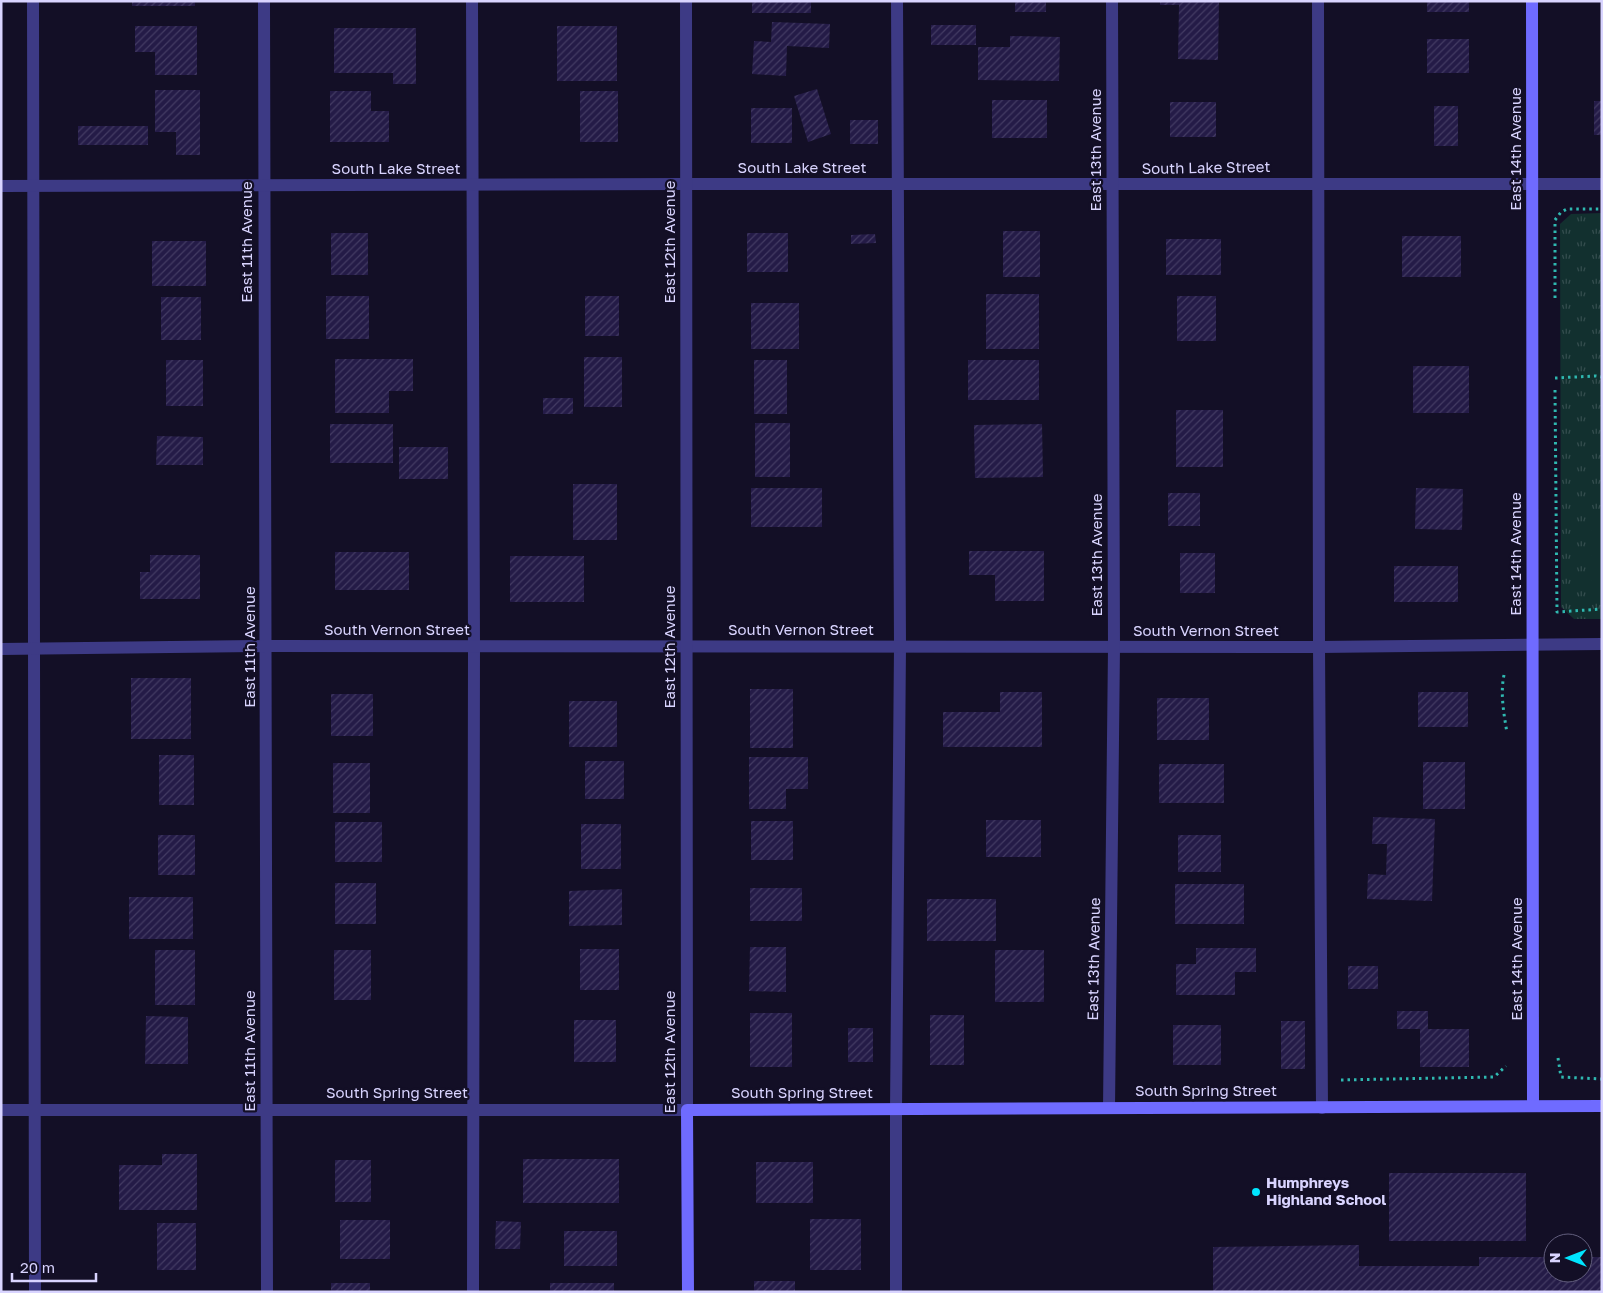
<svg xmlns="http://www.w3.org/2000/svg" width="1603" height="1293" font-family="'Golos Text',sans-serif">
  <defs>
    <pattern id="park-tufts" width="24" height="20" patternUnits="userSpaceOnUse" patternTransform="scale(1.25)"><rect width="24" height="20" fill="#12302f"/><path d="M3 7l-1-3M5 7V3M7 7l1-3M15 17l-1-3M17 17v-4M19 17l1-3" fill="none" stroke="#344d4e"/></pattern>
    <pattern id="building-hatch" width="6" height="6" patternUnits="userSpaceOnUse" patternTransform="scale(1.25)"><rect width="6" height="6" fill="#241b47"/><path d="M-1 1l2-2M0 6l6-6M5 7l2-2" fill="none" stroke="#433b63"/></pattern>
  </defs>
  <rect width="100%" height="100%" fill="#130f26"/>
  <path fill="url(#park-tufts)" d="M1602,213v406h-28l-13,-12 -1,-383 11,-10z"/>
  <rect fill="#12302f" x="1592" y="510" width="10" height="77"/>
  <g fill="url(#building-hatch)">
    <rect x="132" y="1" width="63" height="5"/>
    <rect x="752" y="1" width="59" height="12"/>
    <rect x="1015" y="1" width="31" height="11"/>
    <path d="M1160,1h59l-1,59 -40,-1 1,-54h-19z"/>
    <rect x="1427" y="1" width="42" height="11"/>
    <path d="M772,22l58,2 -1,24 -42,-2 -1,30 -34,-2 2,-33 17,1z"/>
    <rect x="931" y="25" width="45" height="20"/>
    <path d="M135,26h62v49h-42v-23h-20z"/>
    <rect x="557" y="26" width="60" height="55"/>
    <path d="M334,28h82v56h-23v-11h-59z"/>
    <path d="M1010,36l50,1 -1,44 -81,-1v-33h32z"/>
    <rect x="1427" y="39" width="42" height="34"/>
    <path d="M817,89l14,45 -23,8 -14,-46z"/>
    <path d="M155,90h45v65h-24v-23h-21z"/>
    <path d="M330,91h41v20h18v31h-59z"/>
    <rect x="580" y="91" width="38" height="51"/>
    <rect x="992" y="100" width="55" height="38"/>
    <rect x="1594" y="101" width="8" height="34"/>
    <rect x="1170" y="102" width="46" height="35"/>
    <rect x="1434" y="106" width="24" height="40"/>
    <rect x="751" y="108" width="41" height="35"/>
    <rect x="850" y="120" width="28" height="24"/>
    <rect x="78" y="126" width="70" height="19"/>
    <rect x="1003" y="231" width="37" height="46"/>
    <rect x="331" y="233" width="37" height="42"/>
    <rect x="747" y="233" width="41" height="39"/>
    <path d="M875,234l1,9 -25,1v-9z"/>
    <rect x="1402" y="236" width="59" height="41"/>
    <rect x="1166" y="239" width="55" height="36"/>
    <rect x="152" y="241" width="54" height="45"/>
    <rect x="986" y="294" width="53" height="55"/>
    <rect x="326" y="296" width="43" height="43"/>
    <rect x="585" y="296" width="34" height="40"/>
    <rect x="1177" y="296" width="39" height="45"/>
    <rect x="161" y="297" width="40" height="43"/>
    <rect x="751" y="303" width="48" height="46"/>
    <rect x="584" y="357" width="38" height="50"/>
    <path d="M335,359h78v32h-24v22h-54z"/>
    <rect x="166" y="360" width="37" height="46"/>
    <rect x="754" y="360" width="33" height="54"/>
    <rect x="968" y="360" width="71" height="40"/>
    <rect x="1413" y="366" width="56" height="47"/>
    <rect x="543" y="398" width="30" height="16"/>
    <rect x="1176" y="410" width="47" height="57"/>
    <rect x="755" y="423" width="35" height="54"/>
    <rect x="330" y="424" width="63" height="39"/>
    <path d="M1042,424l1,53 -68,1 -1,-53z"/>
    <path d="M157,436l46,1v28h-47z"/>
    <rect x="399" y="447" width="49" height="32"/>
    <rect x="573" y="484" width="44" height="56"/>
    <rect x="751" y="488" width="71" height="39"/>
    <path d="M1416,488l47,1 -1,41 -47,-1z"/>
    <rect x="1168" y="493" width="32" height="33"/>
    <path d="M969,551h75v50h-49v-26h-26z"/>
    <rect x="335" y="552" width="74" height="38"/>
    <rect x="1180" y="553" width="35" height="40"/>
    <path d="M150,555h50v44h-60v-27h10z"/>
    <rect x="510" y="556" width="74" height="46"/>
    <rect x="1394" y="566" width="64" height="36"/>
    <rect x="131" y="678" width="60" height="61"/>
    <rect x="750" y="689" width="43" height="59"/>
    <path d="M1000,692h42v55h-99v-35h57z"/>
    <rect x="1418" y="692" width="50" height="35"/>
    <rect x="331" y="694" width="42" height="42"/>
    <rect x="1157" y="698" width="52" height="42"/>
    <rect x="569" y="701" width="48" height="46"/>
    <rect x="159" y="755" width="35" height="50"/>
    <path d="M749,757h59v32h-22v20h-37z"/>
    <rect x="585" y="761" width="39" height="38"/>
    <rect x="1423" y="762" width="42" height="47"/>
    <rect x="333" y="763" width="37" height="50"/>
    <rect x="1159" y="764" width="65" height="39"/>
    <path d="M1373,817l62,2 -3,82 -65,-2 1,-25 18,1 1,-31h-15z"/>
    <rect x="986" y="820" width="55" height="37"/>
    <rect x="751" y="821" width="42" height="39"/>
    <rect x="335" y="822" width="47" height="40"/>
    <rect x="581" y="824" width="40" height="45"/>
    <rect x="158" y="835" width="37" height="40"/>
    <rect x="1178" y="835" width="43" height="37"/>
    <rect x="335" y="883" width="41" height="41"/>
    <rect x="1175" y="884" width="69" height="40"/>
    <rect x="750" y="888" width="52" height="33"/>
    <path d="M622,889v36l-53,1v-35z"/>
    <rect x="129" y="897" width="64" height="42"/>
    <rect x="927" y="899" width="69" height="42"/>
    <path d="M750,947h36v45l-37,-1z"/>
    <path d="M1196,948h60v24h-21v23h-59v-31h20z"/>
    <rect x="580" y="949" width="39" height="41"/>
    <rect x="155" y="950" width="40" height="55"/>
    <rect x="334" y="950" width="37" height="50"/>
    <rect x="995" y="950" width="49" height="52"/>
    <rect x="1348" y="966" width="30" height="23"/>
    <path d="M1397,1011h31v18h41v38h-49v-38h-23z"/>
    <rect x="750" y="1013" width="42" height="54"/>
    <rect x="930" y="1015" width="34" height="50"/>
    <path d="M146,1016l42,1v47h-43z"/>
    <rect x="574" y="1020" width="42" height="42"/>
    <rect x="1281" y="1021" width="24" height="48"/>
    <rect x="1173" y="1025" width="48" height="40"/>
    <rect x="848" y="1028" width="25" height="34"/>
    <path d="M162,1154h35v56h-78v-45h43z"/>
    <rect x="523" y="1159" width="96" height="44"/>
    <rect x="335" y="1160" width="36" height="42"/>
    <rect x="756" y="1162" width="57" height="41"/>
    <rect x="1389" y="1173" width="137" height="68"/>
    <rect x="810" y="1219" width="51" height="51"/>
    <rect x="340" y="1220" width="50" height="39"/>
    <path d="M496,1221l25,1 -1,27h-25z"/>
    <rect x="157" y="1223" width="39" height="47"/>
    <rect x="564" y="1231" width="53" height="35"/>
    <path d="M1359,1245v21h120v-9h74v16h30v-16h19v35h-389v-45z"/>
    <rect x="754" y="1281" width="41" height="11"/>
    <rect x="331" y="1283" width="39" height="9"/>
    <rect x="550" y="1283" width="64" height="9"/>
  </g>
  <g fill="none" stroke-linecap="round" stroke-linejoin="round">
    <g stroke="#2fb8b0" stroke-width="3" stroke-dasharray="2.5 4" stroke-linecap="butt">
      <path d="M1555,298v-78l6,-8 6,-3h35"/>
      <path d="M1555,378l41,-2 6,1"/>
      <path d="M1555,390l2,222 45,-3"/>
      <path d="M1504,675c-4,19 0,39 3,58"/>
      <path d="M1558,1058l3,19 41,2"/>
      <path d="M1341,1080l153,-3 12,-11"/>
    </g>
    <g stroke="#3d3a85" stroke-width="12">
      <path d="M33,1c4,430 -2,861 2,1291"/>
      <path d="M472,1l2,645 -1,646"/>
      <path d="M1318,1l1,646 3,461"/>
      <path d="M896,1292v-182l4,-464 -3,-645"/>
    </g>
    <g stroke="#3d3a85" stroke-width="12">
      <path d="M264,1l3,1291"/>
      <path d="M1,186c228,0 456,-2 684,-2 306,0 611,0 917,0"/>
      <path d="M1,649l265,-3 1053,1 283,-3"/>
      <path d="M1109,1108l5,-461 -2,-646"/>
      <path d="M1,1110h686l-1,-1109"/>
    </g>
    <g stroke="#6f6bff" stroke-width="12">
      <path d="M1532,1l1,1105"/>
      <path d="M688,1292l-1,-182 915,-4"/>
    </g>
  </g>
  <circle fill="#00e5ff" stroke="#130f26" stroke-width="2" cx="1256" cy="1192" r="5"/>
  <g text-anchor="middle" stroke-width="4.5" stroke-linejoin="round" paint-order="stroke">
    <g font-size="15" fill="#d9d4ff" stroke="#130f26">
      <text transform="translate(1516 149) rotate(-90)" y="5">East 14th Avenue</text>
      <text transform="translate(1096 150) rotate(-90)" y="5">East 13th Avenue</text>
      <text x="802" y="173">South Lake Street</text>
      <text transform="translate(1206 168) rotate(-1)" y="5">South Lake Street</text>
      <text x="396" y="174">South Lake Street</text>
      <text transform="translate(247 242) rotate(-90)" y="5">East 11th Avenue</text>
      <text transform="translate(670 242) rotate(-90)" y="5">East 12th Avenue</text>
      <text transform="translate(1516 554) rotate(-90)" y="5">East 14th Avenue</text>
      <text transform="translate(1097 555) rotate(-90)" y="5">East 13th Avenue</text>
      <text x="397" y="635">South Vernon Street</text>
      <text x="801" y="635">South Vernon Street</text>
      <text x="1206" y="636">South Vernon Street</text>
      <text transform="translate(250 647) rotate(-90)" y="5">East 11th Avenue</text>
      <text transform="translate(670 647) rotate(-90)" y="5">East 12th Avenue</text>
      <text transform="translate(1094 959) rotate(-89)" y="5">East 13th Avenue</text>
      <text transform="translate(1517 959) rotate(-90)" y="5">East 14th Avenue</text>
      <text transform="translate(250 1051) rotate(-90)" y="5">East 11th Avenue</text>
      <text transform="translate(670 1052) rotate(-90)" y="5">East 12th Avenue</text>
      <text x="1206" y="1096">South Spring Street</text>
      <text x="397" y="1098">South Spring Street</text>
      <text x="802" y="1098">South Spring Street</text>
    </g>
    <g font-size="15" font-weight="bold" fill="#d9d4ff" stroke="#130f26" text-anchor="start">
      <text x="1266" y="1188">Humphreys<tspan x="1266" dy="17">Highland School</tspan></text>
    </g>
  </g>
  <rect width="1603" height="1293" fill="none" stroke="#d9d4ff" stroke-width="5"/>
  <g transform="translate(1568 1258) rotate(270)"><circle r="24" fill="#130f26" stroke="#625e7d"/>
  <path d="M0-4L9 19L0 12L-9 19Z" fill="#00e5ff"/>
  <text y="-8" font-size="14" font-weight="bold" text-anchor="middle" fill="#d9d4ff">N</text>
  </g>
  <path d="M12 1273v8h84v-8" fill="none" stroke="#d9d4ff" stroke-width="2.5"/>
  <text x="20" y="1273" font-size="15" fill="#d9d4ff" stroke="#130f26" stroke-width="4" paint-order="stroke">20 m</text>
</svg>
